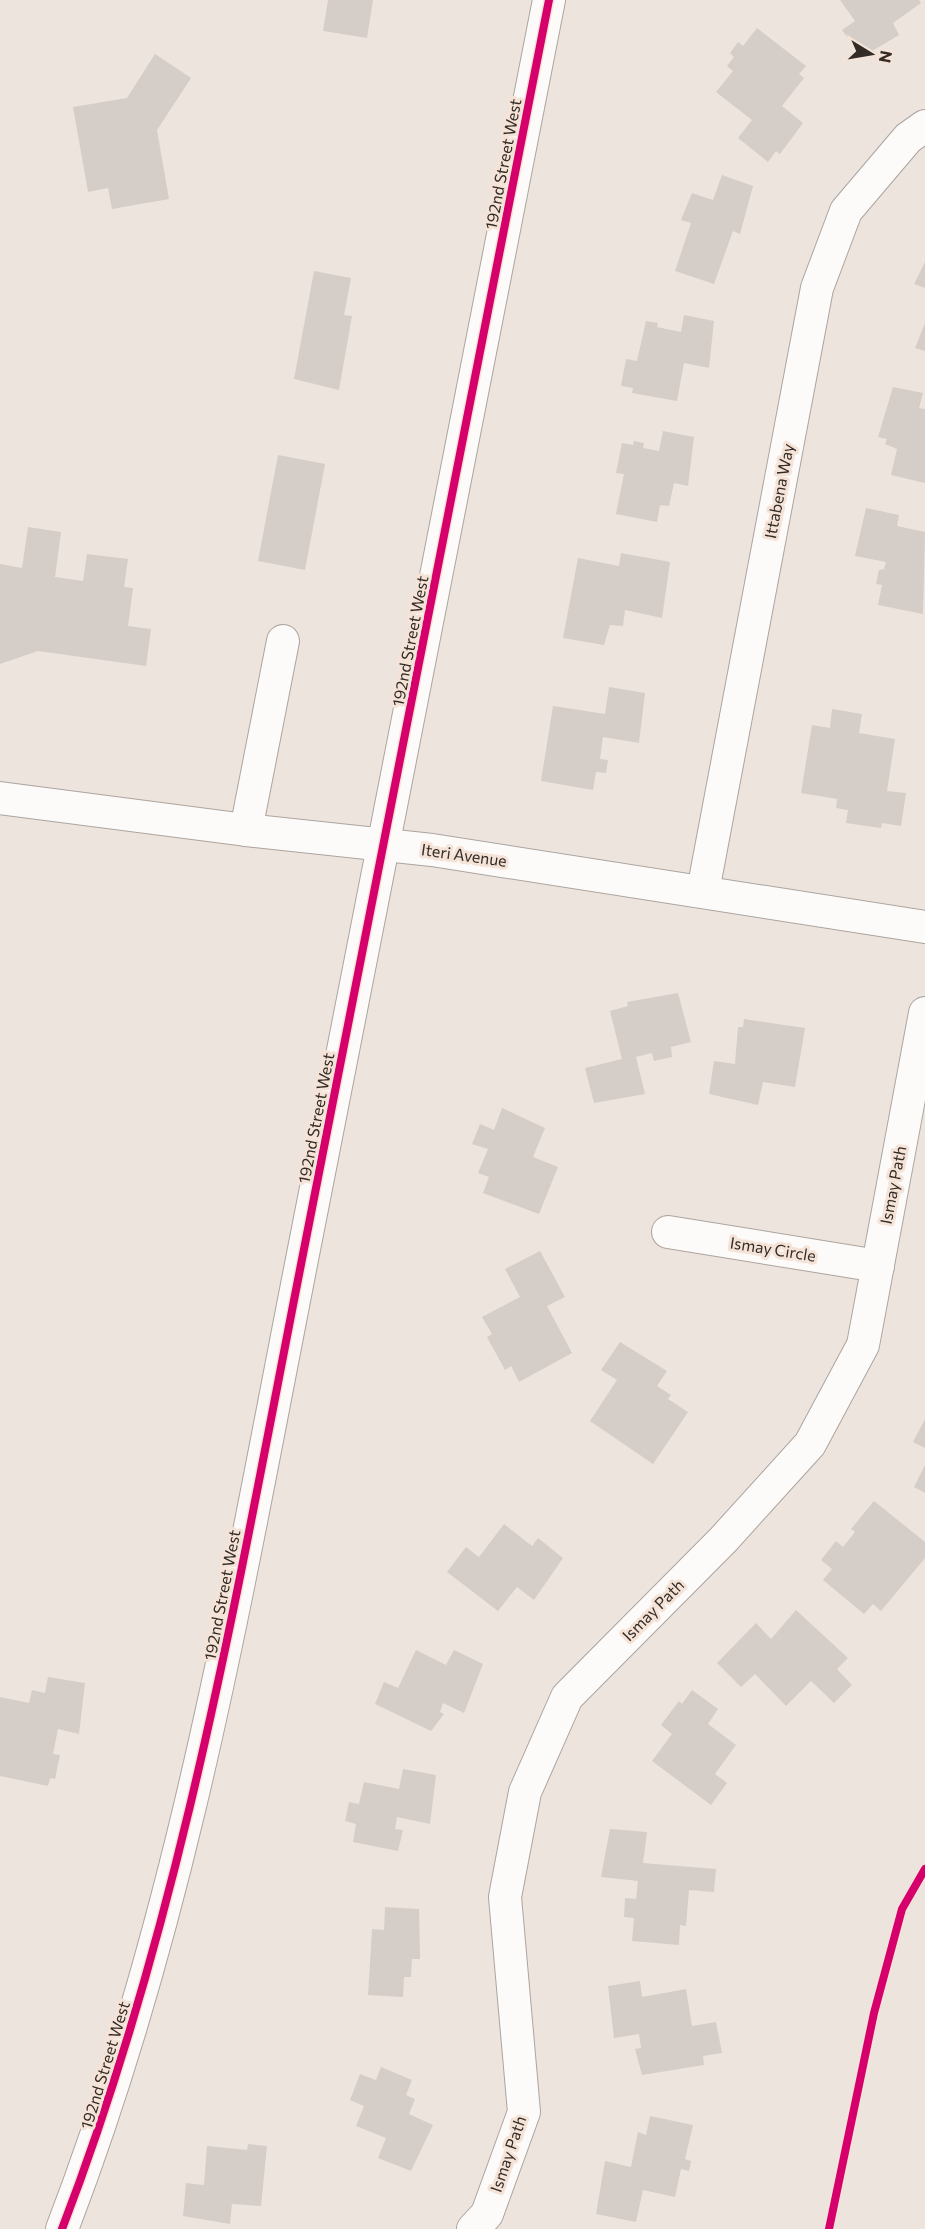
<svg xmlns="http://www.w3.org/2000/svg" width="925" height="2229" font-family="Commissioner,sans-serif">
  <rect width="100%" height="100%" fill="#eee4de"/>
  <g fill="#d5cdc7">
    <path d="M328,0h45l-6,38 -44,-7z"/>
    <path d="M840,0h79l2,3 -28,20 6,12 -37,22 -20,-27 13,-9z"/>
    <path d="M757,28l49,38 -7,8 5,4 -22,28 21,17 -23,31 -4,-3 -8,11 -30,-24 14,-18 -36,-28 17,-21 -6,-5 7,-9 -4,-4 8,-11 5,4z"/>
    <path d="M155,54l36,24 -34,52 12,69 -57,10 -4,-21 -20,4 -15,-85 54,-9z"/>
    <path d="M722,175l31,11 -13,48 -7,-3 -19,53 -39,-13 16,-48 -10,-3 11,-27 21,7z"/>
    <path d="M925,262v26l-11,-4z"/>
    <path d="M314,271l37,7 -7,37 8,1 -13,74 -45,-11z"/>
    <path d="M684,315l30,6 -5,47 -25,-5 -7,38 -45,-8 1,-5 -12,-2 5,-27 11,2 9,-40 12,2 -1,4 24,5z"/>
    <path d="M925,323v28l-10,-3z"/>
    <path d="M893,387l30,6 -4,15 6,1v74l-34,-8 6,-26 -12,-5 2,-5 -9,-2z"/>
    <path d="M663,431l31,6 -6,49 -14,-3 -5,23 -9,-1 -3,17 -41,-8 8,-40 -8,-1 6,-30 11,2 1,-4 10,2 -1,5 16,3z"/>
    <path d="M278,455l47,9 -20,106 -47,-9z"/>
    <path d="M866,508l33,7 -2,11 28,6 -2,82 -45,-9 4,-20 -6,-1 3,-14 5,-1 2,-7 -31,-6z"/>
    <path d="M28,527l33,5 -6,45 28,4 4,-27 41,5 -4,28 9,1 -5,38 23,3 -5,37 -108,-15 -38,13v-100l22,4z"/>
    <path d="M621,553l49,9 -8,56 -37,-8 -2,16 -13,-1 -6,20 -41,-7 15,-80 41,8z"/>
    <path d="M609,687l36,6 -6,50 -36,-6 -3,22 8,1 -2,13 -10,-1 -3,18 -52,-9 12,-75 52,8z"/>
    <path d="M832,709l30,5 -3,19 36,6 -8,52 19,2 -5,33 -19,-3 -1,5 -35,-5 2,-13 -12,-2 1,-9 -36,-6 11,-68 18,3z"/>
    <path d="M678,993l13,49 -20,5 1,10 -18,4 -2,-8 -16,4 9,37 -51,9 -9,-35 37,-9 -12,-48 18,-5 -1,-4z"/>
    <path d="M744,1019l61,9 -10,59 -32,-5 -5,23 -49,-11 5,-33 21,3 3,-37h5z"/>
    <path d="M502,1108l43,20 -12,29 25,10 -19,47 -56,-21 6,-16 -11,-4 10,-24 -16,-5 8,-20 14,6z"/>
    <path d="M540,1251l25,46 -18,9 25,47 -53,29 -8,-16 -6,4 -18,-33 5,-3 -10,-17 38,-20 -15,-28z"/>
    <path d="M620,1342l47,29 -10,15 14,9 -3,4 20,13 -35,52 -63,-43 27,-41 -16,-10z"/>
    <path d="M925,1419v29l-12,-6z"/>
    <path d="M925,1465v28l-11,-6z"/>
    <path d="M874,1501l51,41v16l-44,53 -8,-7 -9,10 -41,-34 9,-11 -11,-9 15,-19 7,6 12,-15 -4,-3z"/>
    <path d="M504,1524l28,22 6,-8 25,20 -29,42 -17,-13 -19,24 -51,-39 19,-25 13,10z"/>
    <path d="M796,1610l52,48 -11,11 15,16 -18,18 -23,-22 -25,25 -31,-32 -14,13 -24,-24 39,-40 15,16z"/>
    <path d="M416,1650l30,15 8,-15 29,14 -19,49 -21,-10 -3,9 4,2 -13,17 -56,-27 9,-22 14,6z"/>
    <path d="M48,1677l37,6 -6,51 -21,-5 -5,25 7,1 -5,24 -5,-1 -2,8 -48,-10v-79l29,6 3,-13 13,3z"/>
    <path d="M692,1690l26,19 -10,15 28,21 -21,29 12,9 -16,22 -59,-44 20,-27 -11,-9 18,-24 3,3z"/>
    <path d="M403,1769l33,6 -6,49 -33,-7 -2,12 8,1 -5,21 -45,-9 3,-18 -11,-3 4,-19 10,2 5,-22 35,7z"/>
    <path d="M610,1829l37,3 -4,31 73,6 -2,23 -25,-2 -3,36 -6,-1 -1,20 -47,-4 2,-23 -10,-1 1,-19 11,1 2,-18 -37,-4z"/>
    <path d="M385,1907l34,2 1,50h-8l-1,18h-7l-1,20 -35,-2 4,-66 12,1z"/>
    <path d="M640,1981l2,16 44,-8 6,37 24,-4 6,31 -19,3 1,9 -62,10 -7,-26 6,-1 -2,-14 -25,4 -6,-52z"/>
    <path d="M381,2067l31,13 -6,15 9,4 -6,15 24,11 -22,46 -33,-13 8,-20 -30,-12 8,-20 -14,-6 10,-26 16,6z"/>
    <path d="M650,2116l43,9 -8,34 6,2 -2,10 -8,-2 -6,28 -32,-7 -7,32 -40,-8 9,-53 26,6 7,-35 8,3z"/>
    <path d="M248,2144l19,2 -6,60 -29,-2 -2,20 -47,-8 3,-33 18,2 3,-39 40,4z"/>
  </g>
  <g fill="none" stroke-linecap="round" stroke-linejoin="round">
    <defs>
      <g id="minor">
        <path d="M0,798l246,32 186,20 493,77"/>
        <path d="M246,830l37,-189"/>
        <path d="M703,891l114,-603 29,-77 62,-73 17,-12"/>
        <path d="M668,1232l210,34"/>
        <path d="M62,2229c123,-319 178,-656 244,-990 81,-413 162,-826 243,-1239"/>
        <path d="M473,2229l14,-15 37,-102 -19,-215 20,-105 42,-95 156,-157 87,-96 53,-99 62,-332"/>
      </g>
    </defs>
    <use href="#minor" stroke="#aca49f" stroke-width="34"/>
    <use href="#minor" stroke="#fcfbfa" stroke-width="32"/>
    <defs>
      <g id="cycleway">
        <path d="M62,2229c123,-319 178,-656 244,-990 81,-413 162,-826 243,-1239"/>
        <path d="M829,2229l45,-216 28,-104 23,-40"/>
      </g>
    </defs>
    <use href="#cycleway" stroke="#f5e3d7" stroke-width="11"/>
    <use href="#cycleway" stroke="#d6006c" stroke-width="8"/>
  </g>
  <g text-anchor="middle" stroke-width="6" stroke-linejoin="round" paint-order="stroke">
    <g font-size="16" fill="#322b26" stroke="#f5e3d7">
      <text transform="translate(503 164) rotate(-79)" y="6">192nd Street West</text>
      <text transform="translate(779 491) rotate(-79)" y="6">Ittabena Way</text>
      <text transform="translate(410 641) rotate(-79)" y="6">192nd Street West</text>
      <text transform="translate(464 855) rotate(8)" y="6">Iteri Avenue</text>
      <text transform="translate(316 1118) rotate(-79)" y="6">192nd Street West</text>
      <text transform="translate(893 1185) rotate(-79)" y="6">Ismay Path</text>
      <text transform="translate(773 1249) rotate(9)" y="6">Ismay Circle</text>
      <text transform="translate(222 1595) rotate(-79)" y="6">192nd Street West</text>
      <text transform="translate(653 1610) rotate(-45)" y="6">Ismay Path</text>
      <text transform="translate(105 2065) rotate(-73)" y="6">192nd Street West</text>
      <text transform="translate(508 2154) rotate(-71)" y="6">Ismay Path</text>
    </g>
  </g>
  <g transform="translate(871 54) rotate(101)" stroke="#f5e3d7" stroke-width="4.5" paint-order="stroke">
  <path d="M0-4.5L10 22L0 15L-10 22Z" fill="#322b26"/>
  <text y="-9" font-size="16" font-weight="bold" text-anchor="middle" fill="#322b26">N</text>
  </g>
</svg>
